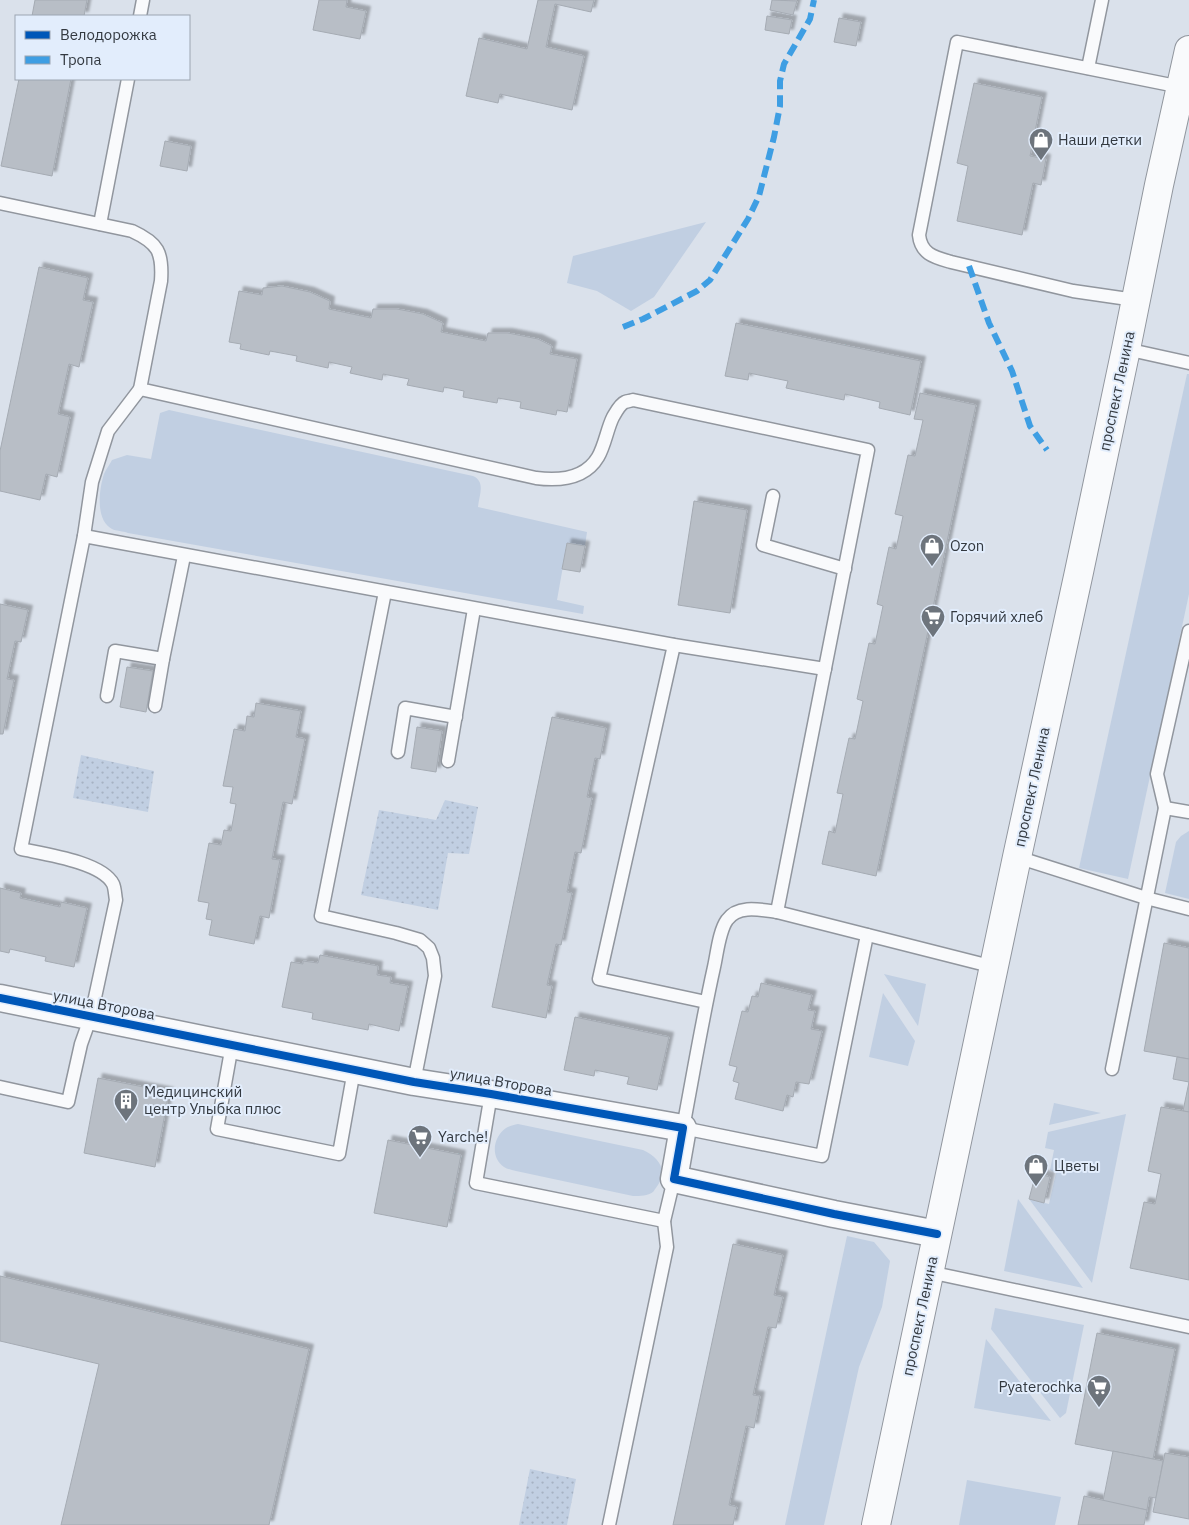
<svg xmlns="http://www.w3.org/2000/svg" width="1189" height="1525" font-family="'IBM Plex Sans',sans-serif">
  <defs>
    <pattern id="park-dots" width="8" height="8" patternUnits="userSpaceOnUse" patternTransform="scale(1.25)"><rect width="8" height="8" fill="#c1cfe2"/><path d="M2 2h.1M6 6h.1" fill="none" stroke="#a6b2c3" stroke-width="1.8" stroke-linecap="round"/></pattern>
    <filter id="shadow"><feDropShadow dx="4.5" dy="-4.5" stdDeviation="1" flood-color="#0004"/></filter>
  </defs>
  <rect width="100%" height="100%" fill="#dae1eb"/>
  <g fill="#c1cfe2">
    <path d="M706,222l-52,75 -23,14 -34,-20 -30,-8 6,-27z"/>
    <path d="M1187,374h2v220l-61,285 -49,-11z"/>
    <path d="M169,410l304,66c13,6 6,19 5,31l109,25 -2,14 -18,-2 -10,56 27,6 -1,8 -455,-81c-5,-2 -12,-2 -16,-4 -17,-9 -13,-40 -8,-55 2,-5 6,-10 8,-14l15,-5 24,4 9,-46z"/>
    <path d="M1189,831v68l-24,-6 11,-51 5,-6z"/>
    <path d="M884,974l42,10 -8,42z"/>
    <path d="M883,993l32,48 -7,25 -39,-9z"/>
    <path d="M1054,1103l47,10 -52,12z"/>
    <path d="M1126,1114l-34,169 -63,-84 20,5 7,-31 -6,-3 4,-20 -9,-2 3,-16z"/>
    <path d="M518,1124l125,26c15,7 25,19 15,35 -1,1 -4,6 -5,7 -5,4 -13,4 -20,4l-117,-25c-4,-1 -9,-2 -12,-4 -14,-10 -11,-30 2,-39 3,-2 8,-3 12,-4z"/>
    <path d="M1018,1199l65,89 -79,-17z"/>
    <path d="M847,1236l27,6 16,19 -8,46 -23,60 -35,158h-39z"/>
    <path d="M995,1308l89,17 -18,88 -6,5 -69,-89z"/>
    <path d="M986,1339l65,82 -77,-13z"/>
    <path d="M967,1480l94,17 -6,28h-96z"/>
  </g>
  <g fill="url(#park-dots)">
    <path d="M81,755l73,16 -6,41 -75,-14z"/>
    <path d="M445,800l33,7 -9,47 -21,-1 -10,57 -77,-15 18,-85 57,10z"/>
    <path d="M530,1469l46,10 -9,46h-48z"/>
  </g>
  <g fill="#b8bec6" stroke="#a5abb3" filter="url(#shadow)">
    <path d="M35,0h52l-3,16h-52z"/>
    <path d="M319,0h28l-1,7 20,4 -6,28 -47,-9z"/>
    <path d="M538,0h56l-3,12 -36,-8 -9,43 38,9 -12,54 -72,-16 -2,9 -32,-7 13,-58 48,11z"/>
    <path d="M772,0l25,1 -4,14 -23,-5z"/>
    <path d="M767,16l25,4 -3,14 -24,-4z"/>
    <path d="M839,18l22,4 -5,24 -22,-4z"/>
    <path d="M19,79h52l-19,97 -51,-10z"/>
    <path d="M974,83l68,14 -12,59 16,3 -5,26 -8,-2 -11,52 -65,-14 11,-55 -11,-3z"/>
    <path d="M165,141l26,5 -4,25 -27,-5z"/>
    <path d="M39,267l49,11 -5,22 10,2 -14,65 -10,-3 -11,50 12,3 -13,60 -11,-3 -6,26 -40,-9v-40z"/>
    <path d="M282,286l28,6 20,9 -1,8 42,9 2,-9h24l26,5 20,9 -2,9 45,9 2,-8h20l30,6 14,7 -2,8 27,5 -10,53 -10,-2 -1,5 -36,-7 1,-6 -23,-4 -1,5 -34,-6 1,-6 -20,-4 -1,5 -36,-7 2,-6 -26,-5 -1,6 -32,-7 2,-6 -23,-5 -1,6 -32,-7 1,-5 -27,-5 -1,4 -29,-6 1,-5 -12,-2 10,-51 23,4 1,-7z"/>
    <path d="M736,323l185,38 -11,54 -31,-7 1,-6 -35,-8 -1,6 -58,-12 2,-7 -39,-8 -1,7 -23,-4z"/>
    <path d="M920,393l56,12 -100,471 -54,-12 7,-33 6,2 8,-39 -6,-1 12,-55 6,1 8,-38 -6,-2 12,-56 6,1 8,-38 -6,-2 12,-57 7,2 7,-33 -8,-2 13,-59 7,1 8,-36 -9,-1z"/>
    <path d="M694,501l53,9 -17,103 -52,-8z"/>
    <path d="M567,543l18,3 -5,26 -18,-3z"/>
    <path d="M0,604l28,6 -7,32 -6,-1 -8,38 7,1 -11,54h-3z"/>
    <path d="M127,667l26,4 -7,41 -26,-5z"/>
    <path d="M256,703l45,8 -5,26 9,2 -13,65 -9,-2 -11,57 8,1 -11,58 -9,-2 -6,28 -45,-9 3,-15 -6,-1 3,-16 -11,-2 11,-58 12,2 3,-15 7,1 5,-27 -6,-1 3,-16 -10,-1 11,-57 11,2 2,-15 7,1z"/>
    <path d="M552,717l54,11 -6,31 -5,-1 -8,39 5,1 -11,55 -6,-1 -8,40 5,1 -11,52 -5,-1 -9,41 5,1 -6,32 -54,-11z"/>
    <path d="M417,727l25,4 -6,41 -25,-4z"/>
    <path d="M0,888l21,5 -1,5 40,9 1,-5 26,6 -13,59 -29,-6 1,-4 -36,-8 -1,4 -9,-2z"/>
    <path d="M1164,943l25,5v111l-45,-8z"/>
    <path d="M320,955l58,11 -1,9 14,2 -1,6 18,3 -9,45 -30,-7 -1,6 -56,-11 1,-6 -31,-6 9,-45 12,2v-3l15,2z"/>
    <path d="M761,983l51,12 -4,15 7,1 -4,18 11,2 -13,53 -13,-2 -3,15 -6,-2 -4,16 -48,-12 4,-16 -6,-2 4,-14 -8,-2 13,-54 6,1 4,-16 6,1z"/>
    <path d="M575,1017l94,20 -12,53 -30,-6 2,-7 -34,-7 -1,6 -30,-6z"/>
    <path d="M1177,1057l12,2v53l-6,-1 6,-29 -16,-3z"/>
    <path d="M98,1078l71,14 -14,75 -71,-14z"/>
    <path d="M1161,1107l28,5v168l-59,-12 14,-66 11,2 6,-30 -13,-3z"/>
    <path d="M388,1140l73,15 -14,72 -73,-14z"/>
    <path d="M1036,1173l14,4 -6,26 -15,-4z"/>
    <path d="M733,1244l50,11 -9,40 9,2 -7,31 -8,-1 -15,68 7,1 -6,32 -8,-2 -17,79 8,2 -4,18h-60z"/>
    <path d="M0,1276l309,73 -40,176h-208l38,-161 -99,-23z"/>
    <path d="M1097,1333l78,16 -22,110 -78,-15z"/>
    <path d="M1113,1451l50,10 -7,37 -7,-1 -2,13 -44,-9z"/>
    <path d="M1165,1453l24,4v62l-36,-7z"/>
    <path d="M1084,1496l63,14 -3,15h-66z"/>
  </g>
  <g fill="none" stroke-linecap="round" stroke-linejoin="round">
    <defs>
      <g id="service">
        <path d="M140,16l3,-16"/>
        <path d="M1088,68l14,-68"/>
        <path d="M0,203l132,28c26,12 31,21 29,50l-21,108 396,89c23,3 49,1 62,-21 7,-12 9,-28 15,-40 3,-5 7,-13 12,-15 3,-1 5,-1 8,-2l235,50 -91,462 217,55"/>
        <path d="M100,224l28,-145"/>
        <path d="M1135,300l-62,-9 -122,-29c-17,-5 -30,-8 -32,-27l38,-193 224,45"/>
        <path d="M1126,349l63,14"/>
        <path d="M773,496l-10,49 82,24"/>
        <path d="M84,536l8,-54 16,-51 32,-42"/>
        <path d="M385,592l-64,324 75,17 24,7 9,8 4,10 2,18 -21,106"/>
        <path d="M674,645l-75,334 107,23"/>
        <path d="M107,696l8,-45 48,8"/>
        <path d="M155,706l8,-47 21,-103"/>
        <path d="M398,752l7,-44 51,9"/>
        <path d="M448,761l26,-152"/>
        <path d="M1165,808l-8,-34 32,-143"/>
        <path d="M1017,857l129,41 43,11"/>
        <path d="M777,912c-15,-2 -39,-8 -50,8 -8,11 -10,34 -13,47 -12,54 -21,108 -31,161l139,28 45,-221"/>
        <path d="M232,1045l-15,84 122,25 15,-84"/>
        <path d="M1112,1069l53,-261 24,4"/>
        <path d="M0,1087l68,15 13,-58 10,-28 25,-116c-1,-5 -1,-12 -3,-16 -11,-22 -69,-30 -92,-35l63,-313 590,109 151,24"/>
        <path d="M491,1094l-15,89 188,38"/>
        <path d="M929,1272l260,55"/>
        <path d="M609,1525l58,-278 -3,-26 10,-42"/>
      </g>
      <path id="minor" d="M0,998l414,84 77,12 192,34 -9,51 160,35 103,20"/>
      <path id="secondary" d="M876,1525l141,-668 62,-285 47,-223 33,-164 30,-135"/>
    </defs>
    <use href="#service" stroke="#91969e" stroke-width="15"/>
    <use href="#minor" stroke="#91969e" stroke-width="29"/>
    <use href="#secondary" stroke="#91969e" stroke-width="30"/>
    <use href="#service" stroke="#f9fafc" stroke-width="12"/>
    <use href="#minor" stroke="#f9fafc" stroke-width="26"/>
    <use href="#secondary" stroke="#f9fafc" stroke-width="28"/>
    <g stroke="#3e9ee3" stroke-width="6" stroke-dasharray="12 6" stroke-linecap="butt">
      <path d="M969,266l20,57 23,48 18,55 17,24"/>
      <path d="M623,327l20,-8 54,-28 13,-11 38,-61 11,-23 15,-59 6,-31v-25l4,-17 26,-45 4,-19"/>
    </g>
    <defs>
      <path id="cycleway" d="M0,998l414,84 77,12 192,34 -9,51 160,35 103,20"/>
    </defs>
    <use href="#cycleway" stroke="#e2edfc" stroke-width="11"/>
    <use href="#cycleway" stroke="#0057b8" stroke-width="8"/>
  </g>
  <defs>
    <symbol id="shop-pin" viewBox="-11 -11 22 30"><path d="M0 17L-7.5 6A9.5 9.5 0 1 1 7.5 6Z" fill="#6d747c" stroke="#e2edfc"/><path d="M-5-2.5h2.3a2.7 3.5 0 0 1 5.4 0H5L5.5 6h-11ZM-1.5-2.5h3a1.5 2.3 0 0 0-3 0Z" fill="#fff"/></symbol>
    <symbol id="supermarket-pin" viewBox="-11 -11 22 30"><path d="M0 17L-7.5 6A9.5 9.5 0 1 1 7.5 6Z" fill="#6d747c" stroke="#e2edfc"/><path d="M-6-5.5h2.5l.6 2H6L4.5 2H-2.5L-4.4-4H-6ZM-1.5 3.2a1.3 1.3 0 1 0 .1 0ZM3 3.2a1.3 1.3 0 1 0 .1 0Z" fill="#fff"/></symbol>
    <symbol id="building-pin" viewBox="-11 -11 22 30"><path d="M0 17L-7.5 6A9.5 9.5 0 1 1 7.5 6Z" fill="#6d747c" stroke="#e2edfc"/><path d="M-4-6H4V6H1V3H-1V6H-4ZM-2.5-4.3h1.7v1.8h-1.7ZM.8-4.3h1.7v1.8H.8ZM-2.5-1h1.7V.8h-1.7ZM.8-1h1.7V.8H.8Z" fill="#fff"/></symbol>
  </defs>
  <g fill-rule="evenodd">
    <use href="#shop-pin" x="1027" y="126" width="28" height="38"/>
    <use href="#shop-pin" x="918" y="532" width="28" height="38"/>
    <use href="#supermarket-pin" x="919" y="603" width="28" height="38"/>
    <use href="#building-pin" x="112" y="1087" width="28" height="38"/>
    <use href="#supermarket-pin" x="406" y="1123" width="28" height="38"/>
    <use href="#shop-pin" x="1022" y="1152" width="28" height="38"/>
    <use href="#supermarket-pin" x="1085" y="1373" width="28" height="38"/>
  </g>
  <g text-anchor="middle" stroke-width="4" stroke-linejoin="round" paint-order="stroke">
    <g font-size="15" fill="#333940" stroke="#e2edfc" text-anchor="start">
      <text x="1058" y="145">Наши детки</text>
      <text x="950" y="551">Ozon</text>
      <text x="950" y="622">Горячий хлеб</text>
      <text x="144" y="1097">Медицинский<tspan x="144" dy="17">центр Улыбка плюс</tspan></text>
      <text x="438" y="1142">Yarche!</text>
      <text x="1054" y="1171">Цветы</text>
      <text x="1082" y="1392" text-anchor="end">Pyaterochka</text>
    </g>
    <g font-size="15" fill="#333940" stroke="#e2edfc">
      <text transform="translate(1117 391) rotate(-78)" y="5">проспект Ленина</text>
      <text transform="translate(1032 787) rotate(-78)" y="5">проспект Ленина</text>
      <text transform="translate(104 1005) rotate(11)" y="5">улица Второва</text>
      <text transform="translate(501 1082) rotate(10)" y="5">улица Второва</text>
      <text transform="translate(920 1316) rotate(-78)" y="5">проспект Ленина</text>
    </g>
  </g>
  <rect x="15" y="15" width="175" height="65" fill="#e2edfc" stroke="#9ca5b1"/>
  <rect x="25" y="31" width="25" height="8" fill="#0057b8" stroke="#9ca5b1"/>
  <text x="60" y="40" font-size="15" fill="#333940">Велодорожка</text>
  <rect x="25" y="56" width="25" height="8" fill="#3e9ee3" stroke="#9ca5b1"/>
  <text x="60" y="65" font-size="15" fill="#333940">Тропа</text>
</svg>
